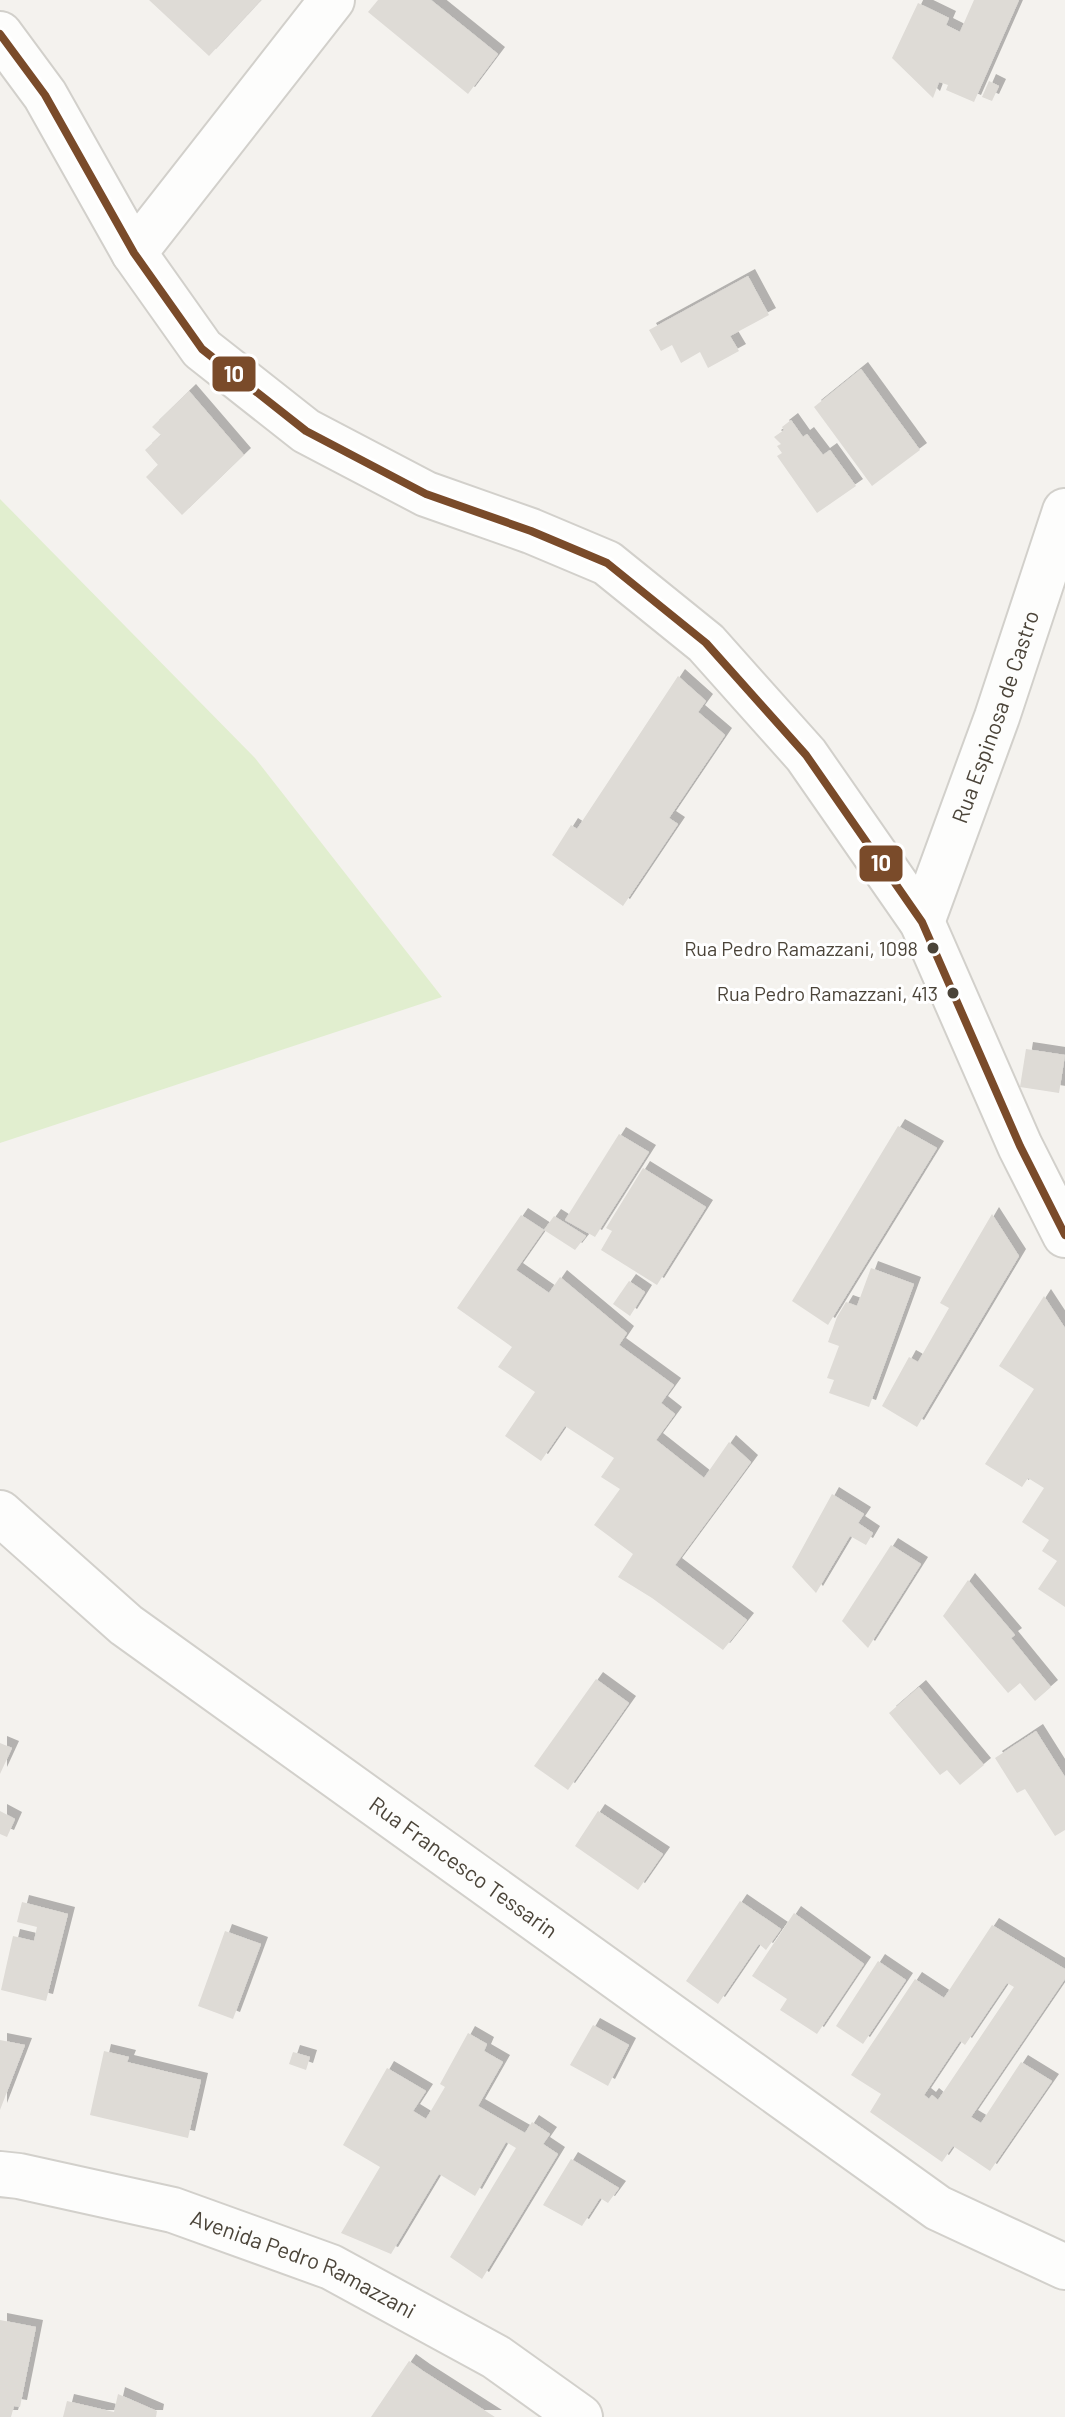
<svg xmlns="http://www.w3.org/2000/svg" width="1065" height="2417" font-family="Barlow,sans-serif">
  <defs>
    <filter id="shadow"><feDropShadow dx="7" dy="-7" stdDeviation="0" flood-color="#0004"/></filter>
  </defs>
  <rect width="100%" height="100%" fill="#f4f2ee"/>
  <path fill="#e1eecf" d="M0,499l255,259 187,239 -442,146z"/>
  <g fill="#dedbd6" fill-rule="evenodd" filter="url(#shadow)">
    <path d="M149,0h112l-52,56z"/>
    <path d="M378,0h53l67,54 -30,40 -100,-82z"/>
    <path d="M974,0h45l-45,102 -28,-12 2,-5 -9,-3 -6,16 -41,-40 26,-55 31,15 -3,7 14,7z"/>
    <path d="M989,81l10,5 -7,15 -10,-4z"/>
    <path d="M748,276l21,39 -39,21 9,15 -31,17 -8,-16 -19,11 -9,-18 -11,6 -12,-21z"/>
    <path d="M861,369l59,81 -48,36 -58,-79z"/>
    <path d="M189,391l55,64 -62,60 -36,-38 12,-12 -13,-15 16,-15 -9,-8z"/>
    <path d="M791,420l12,17 4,-3 16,21 7,-5 26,36 -39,27 -40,-57 5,-3 -5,-7 4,-2 -7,-7 10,-7 -2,-3z"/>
    <path d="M678,676l28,25 -8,11 27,23 -56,83 9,6 -55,82 -71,-51 19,-30 6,4z"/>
    <path d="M1026,1049l39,6 -6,38 -39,-6z"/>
    <path d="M898,1126l39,22 -109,177 -36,-24z"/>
    <path d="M619,1134l30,18 -54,85 -30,-17z"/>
    <path d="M643,1168l63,39 -49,78 -56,-35 11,-19 -6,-3z"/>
    <path d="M992,1214l27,42 -102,171 -35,-21 27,-49 9,5 31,-54 -9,-5z"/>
    <path d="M521,1215l23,15 -28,40 33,23 11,-16 67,56 -8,12 55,40 -13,18 14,11 -19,26 48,38 25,-36 22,20 -76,103 72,55 -24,30 -71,-52 -34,-21 15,-23 -39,-29 26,-36 -19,-12 13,-19 -49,-32 -24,35 -36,-25 30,-44 -37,-25 14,-20 -55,-39z"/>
    <path d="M554,1216l32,20 -11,14 -31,-20z"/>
    <path d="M871,1268l43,16 -45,123 -40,-14 5,-13 -7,-2 12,-32 -11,-4 9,-25 9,-15 11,4z"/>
    <path d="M629,1281l16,11 -15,24 -17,-12z"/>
    <path d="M1044,1296l21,32v279l-27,-18 19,-28 -15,-10 7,-11 -27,-18 22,-34 -16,-10 -6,9 -37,-23 49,-75 -35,-23z"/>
    <path d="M832,1494l32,20 -6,9 15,10 -7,12 -16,-9 -34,57 -24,-26z"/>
    <path d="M891,1545l30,19 -53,84 -26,-27z"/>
    <path d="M968,1580l47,55 -4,3 40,49 -16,14 -15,-18 -12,10 -65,-77z"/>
    <path d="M596,1679l33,24 -61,87 -34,-24z"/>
    <path d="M919,1687l65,78 -24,20 -13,-15 -7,5 -51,-62z"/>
    <path d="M1036,1731l29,46v53l-10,6 -30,-47 -8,4 -22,-35z"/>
    <path d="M0,1743l12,5 -12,26z"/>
    <path d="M0,1811l15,8 -8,18 -7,-3z"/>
    <path d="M598,1811l65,43 -25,36 -63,-44z"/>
    <path d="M740,1901l41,28 -15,21 -7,-6 -41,60 -32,-23z"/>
    <path d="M22,1902l46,12 -22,87 -45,-11 12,-54 21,5 3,-14 -20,-5z"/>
    <path d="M794,1913l70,51 -47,70 -37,-24 7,-11 -35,-23z"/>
    <path d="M992,1925l73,44v10l-94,138 10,6 40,-61 31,19 -62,90 -37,-25 -11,16 -72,-50 11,-18 -30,-19 64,-96 29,19zM1007,1983l7,4 -76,113 -6,-5 -3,4 -5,-4 36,-54 5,4z"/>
    <path d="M225,1931l36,13 -28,75 -35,-13z"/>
    <path d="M878,1961l28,19 -43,64 -27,-18z"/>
    <path d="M593,2025l36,20 -21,41 -38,-21z"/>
    <path d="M468,2033l19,11 -3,7 19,11 -25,44 47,27 7,-11 18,12 -7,10 15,10 -76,125 -32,-22 66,-109 -10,-6 -31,54 -36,-22 -48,80 -50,-21 39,-66 -37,-22 44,-77 39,23 -13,20 13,8 19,-32 -5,-3z"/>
    <path d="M0,2040l25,5 -25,65z"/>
    <path d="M104,2051l25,6 -2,5 74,18 -13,58 -98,-23z"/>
    <path d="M293,2052l17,5 -4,13 -17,-6z"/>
    <path d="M571,2159l48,29 -11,15 -8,-5 -18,28 -39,-21z"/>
    <path d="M0,2320l36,7 -16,80 -6,-1 -3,11h-11z"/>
    <path d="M409,2361l14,10 72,46h-124z"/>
    <path d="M118,2394l39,17 -1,6h-93l4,-16 47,11z"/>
  </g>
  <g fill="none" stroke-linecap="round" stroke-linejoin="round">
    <defs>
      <g id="minor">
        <path d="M0,34l45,61 89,158 68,96 104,82 120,63 105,37 76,32 99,80 100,112 116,167 98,224 45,89"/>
        <path d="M134,253l198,-253"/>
        <path id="s1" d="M922,922l75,-205 68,-206"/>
        <path id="s2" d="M0,1513l126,112 812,583 127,59"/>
        <path id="s3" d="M0,2174l19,2 154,34 158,57 165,90 84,60"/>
      </g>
    </defs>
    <use href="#minor" stroke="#d2d0cb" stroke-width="48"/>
    <use href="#minor" stroke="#fdfdfc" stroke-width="44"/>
    <defs>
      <path id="bus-1" d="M0,34l45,61 89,158 68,96 104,82 120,63 105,37 76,32 99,80 100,112 116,167 98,224 45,89"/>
    </defs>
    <use href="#bus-1" stroke="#fff" stroke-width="14"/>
    <use href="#bus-1" stroke="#7a4b2a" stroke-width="8"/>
  </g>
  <g fill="#4b4439" stroke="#fff" stroke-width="3">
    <circle cx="933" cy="948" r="7"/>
    <circle cx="953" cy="993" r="7"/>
  </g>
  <g text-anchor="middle" stroke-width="6" stroke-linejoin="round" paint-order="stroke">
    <g font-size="20" fill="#4b4439" stroke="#fff" text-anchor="end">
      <text x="918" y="956">Rua Pedro Ramazzani, 1098</text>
      <text x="938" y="1001">Rua Pedro Ramazzani, 413</text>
    </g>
    <g font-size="22" fill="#4b4439" stroke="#fff">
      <text dy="8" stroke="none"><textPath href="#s1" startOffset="218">Rua Espinosa de Castro</textPath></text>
      <text dy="8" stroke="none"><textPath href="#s2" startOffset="584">Rua Francesco Tessarin</textPath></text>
      <text dy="8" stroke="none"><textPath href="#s3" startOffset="318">Avenida Pedro Ramazzani</textPath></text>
    </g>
  </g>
  <g stroke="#fff" stroke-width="3">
    <rect x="211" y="355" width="46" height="38" rx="8" fill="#7a4b2a"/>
    <rect x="858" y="844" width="46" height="39" rx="8" fill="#7a4b2a"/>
  </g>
  <g font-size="22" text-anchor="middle" font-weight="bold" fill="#fff">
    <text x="234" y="382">10</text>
    <text x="881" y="871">10</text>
  </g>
</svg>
